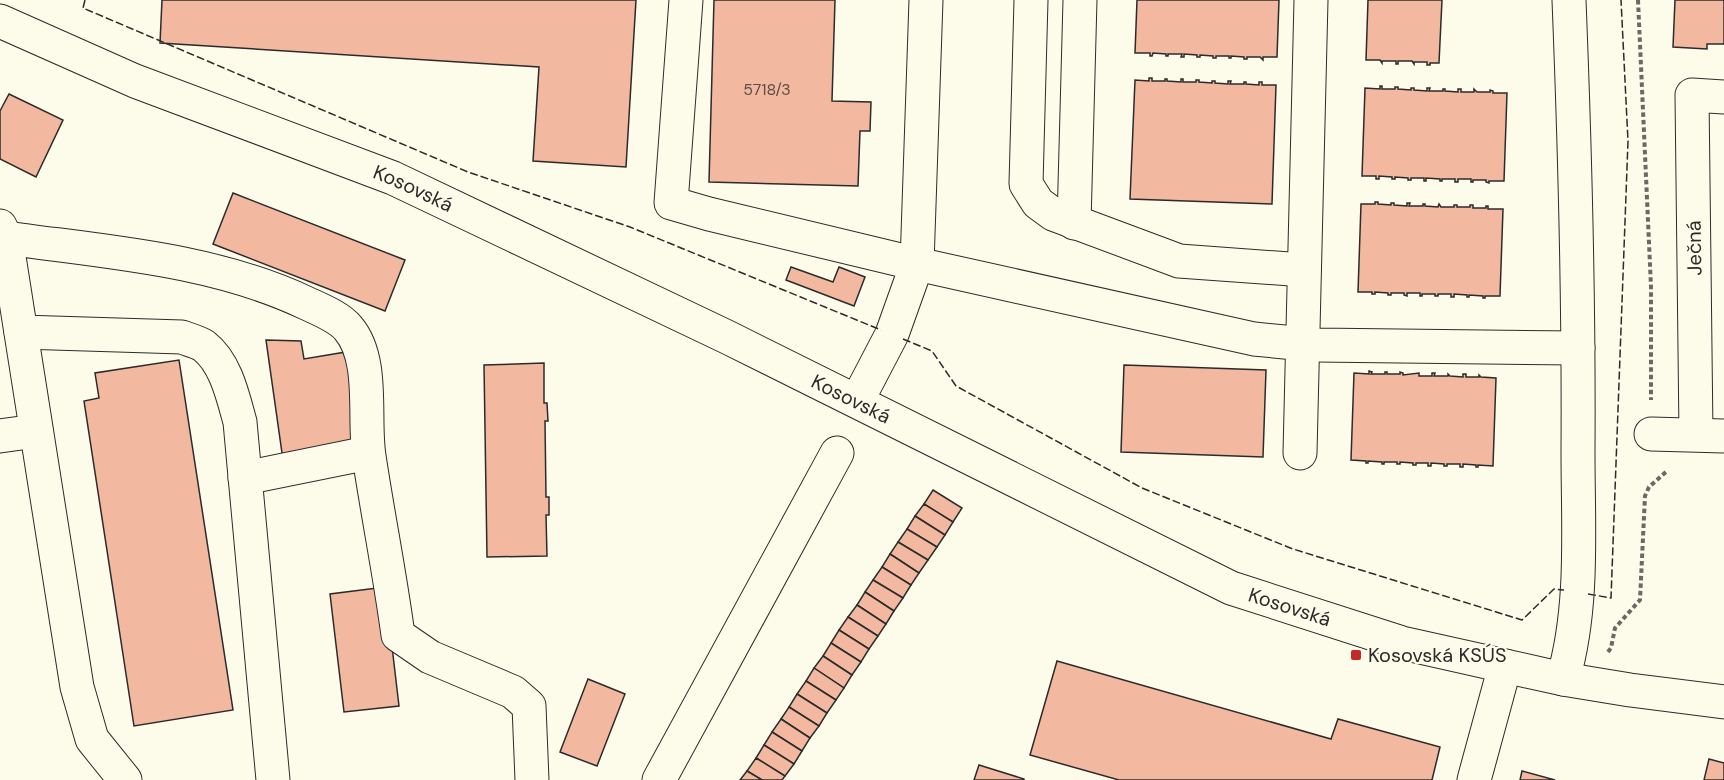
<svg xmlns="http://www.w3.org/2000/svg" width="1724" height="780" font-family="'DM Sans',sans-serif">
  <rect width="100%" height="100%" fill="#fdfbea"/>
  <g fill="#f2b8a0" stroke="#2b2b2b" stroke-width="1.5">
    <path d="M162,0h474l-10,167 -93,-6 6,-94 -379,-24z"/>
    <path d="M714,0h121l-3,101 39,1 -1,29h-10l-2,55 -149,-4z"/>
    <path d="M1137,0h142l-2,57h-14v3l-3,-3h-13v2h-3v-2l-13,-1v2h-2v-2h-13v2h-3v-2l-13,-1v2h-3v-2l-13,-1v3h-3l1,-3h-14v2h-2v-2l-13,-1 -1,3h-2v-3h-15z"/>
    <path d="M1368,0h74l-3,63h-9v2h-3v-3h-13v2l-2,-3h-14v3h-2v-3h-14v2l-2,-3h-14z"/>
    <path d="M1675,0h49v44h-17v5l-34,-2z"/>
    <path d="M1149,78h3v3h13v-2h2v2l14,1v-3h2v3h13v-2h3v2l13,1v-2h3v2l13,1v-3h3l-1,3h14v-2h2v2l13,1v-3h3v3h14l-4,119 -142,-5 5,-119 14,1z"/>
    <path d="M1380,86h2v3h13v-2h3v2l13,1v-2h3v2l13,1v-3h3l-1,3h14v-2h2v2l13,1v-3h3v3h13v-3l3,3h13v-2l3,1v2h14l-3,88h-15v2l-3,-1v-2h-13v2h-2v-3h-13v3h-3v-3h-13v2h-2v-2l-14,-1v3h-2v-3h-13v2h-3v-2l-13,-1v2h-3v-2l-13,-1v3h-3v-3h-14l3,-88 15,1z"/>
    <path d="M9,94l54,26 -27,57 -36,-18v-48z"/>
    <path d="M233,193l172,67 -20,51 -172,-67z"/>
    <path d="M1375,202h3v2l13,1v-2h3v2l13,1v-3h3l-1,3h14v-2h2v2l13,1 1,-3 2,3h13v-2h3v2h13v-2h3v3h13v-2h2v3h15l-3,87h-15v2h-2v-2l-14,-1v2h-2v-2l-13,-1v3h-3v-3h-13v2h-3v-2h-13v2h-2v-3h-13v3l-3,-1v-2h-13v2h-3v-2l-13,-1v2h-3v-2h-14l3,-88h14z"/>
    <path d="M791,267l42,15 6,-15 26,10 -11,29 -68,-26z"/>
    <path d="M266,340l35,1 3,18 48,-8 1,99 -70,10z"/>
    <path d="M179,360l54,350 -99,16 -50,-325 15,-3 -4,-25z"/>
    <path d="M544,363v40h3l1,18h-3l1,76h3v18h-3l1,41 -60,1 -3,-192z"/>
    <path d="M1124,365l142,5 -3,87 -142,-5z"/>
    <path d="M1369,371l3,1 -1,2h14v-2h2v2h13v-2l3,1v2l16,-2v3h13v-3h3l-1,3h14v-2l2,2 13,1v-3h3v3h13v-2l2,2 15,1 -3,88 -15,-1v2h-2v-2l-13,-1v3h-3v-3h-13v2h-3v-2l-13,-1v3h-3v-3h-12v2h-3v-2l-13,-1v2h-3v-2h-13v2h-2v-2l-14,-1v2h-2v-2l-15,-1 3,-87 15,1z"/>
    <path d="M933,490l29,18 -9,14 -29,-18z"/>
    <path d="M924,504l29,18 -8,13 -30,-19z"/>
    <path d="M915,516l30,19 -8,12 -30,-18z"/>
    <path d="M907,529l30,18 -9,13 -30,-18z"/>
    <path d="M898,542l30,18 -9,13 -29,-19z"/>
    <path d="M890,554l29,19 -8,12 -29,-18z"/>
    <path d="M882,567l29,18 -8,13 -30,-18z"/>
    <path d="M873,580l30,18 -9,13 -29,-19z"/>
    <path d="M385,587l14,119 -55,6 -14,-118z"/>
    <path d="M865,592l29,19 -8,13 -29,-19z"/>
    <path d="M857,605l29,19 -8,12 -30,-19z"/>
    <path d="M848,617l30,19 -9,13 -30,-19z"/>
    <path d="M839,630l30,19 -8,13 -30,-19z"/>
    <path d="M831,643l30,19 -9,13 -29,-19z"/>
    <path d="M823,656l29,19 -8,13 -30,-20z"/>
    <path d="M1057,661l274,78 7,-20 102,28 -8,33h-313l-89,-25z"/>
    <path d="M814,668l30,20 -8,12 -30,-19z"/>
    <path d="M588,679l37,15 -28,72 -37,-14z"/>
    <path d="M806,681l30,19 -9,13 -30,-19z"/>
    <path d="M797,694l30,19 -8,13 -30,-19z"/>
    <path d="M789,707l30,19 -9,12 -29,-19z"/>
    <path d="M781,719l29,19 -8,13 -30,-19z"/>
    <path d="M772,732l30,19 -8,13 -30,-19z"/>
    <path d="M764,745l30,19 -9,12 -29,-18z"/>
    <path d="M756,758l29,18 -3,4h-20l-15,-9z"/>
    <path d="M1709,759l15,4v17h-20z"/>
    <path d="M979,765l45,14v1h-50z"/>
    <path d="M747,771l15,9h-22z"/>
    <path d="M1522,771l33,9h-35z"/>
  </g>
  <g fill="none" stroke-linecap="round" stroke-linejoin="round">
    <defs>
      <g id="minor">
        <path d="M686,0l-15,203 38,11 208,50 337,75 62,6 262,3"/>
        <path d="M1031,0l-5,184 12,19 15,11 126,47 125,9"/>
        <path id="s1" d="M0,21l135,60 258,97 334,159 504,251 171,55 161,36 67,11 94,12"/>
        <path d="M1074,223l6,-223"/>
        <path d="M0,226l6,12 71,449 15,52 33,41"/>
        <path d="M6,238c100,14 207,21 300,65 13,6 33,14 42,25 27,31 15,90 21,128 9,60 21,119 29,179l32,22 83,35 16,14 3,74"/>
        <path d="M21,332l161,5c7,3 16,5 22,9 22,17 29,51 36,76l33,358"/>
        <path d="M857,401l35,-67 25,-70 9,-264"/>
        <path d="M1651,434l73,2"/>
        <path d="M1696,434l-4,-339 32,2"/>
        <path d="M0,436l36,-5"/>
        <path d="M1300,453l11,-453"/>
        <path d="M245,478l123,-25"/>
        <path d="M1563,679c21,-72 15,-151 15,-226 1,-151 -3,-302 -9,-453"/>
        <path d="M659,780l178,-327"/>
        <path d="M1474,780l31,-114"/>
      </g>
    </defs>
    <use href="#minor" stroke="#2b2b2b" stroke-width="35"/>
    <g stroke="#6a6964" stroke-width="4" stroke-dasharray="4.5 3" stroke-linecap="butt">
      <path d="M1638,0l13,287v113"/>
      <path d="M1608,652l3,-4 4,-20 25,-28 5,-104 4,-9 19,-17"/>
    </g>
    <use href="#minor" stroke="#fdfbea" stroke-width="33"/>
    <g stroke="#2b2b2b" stroke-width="1.5" stroke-dasharray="8 3" stroke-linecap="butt">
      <path d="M85,0l-2,8 385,164 162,55 251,103"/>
      <path d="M903,339l29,12 24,35 186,102 151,61 229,71 32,-31 10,1"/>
      <path d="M1588,594l23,4 17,-457 -7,-141"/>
    </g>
  </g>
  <rect fill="#c62828" stroke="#fdfbea" stroke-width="2" x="1350" y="649" width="12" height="12" rx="3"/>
  <g text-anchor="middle" stroke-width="4.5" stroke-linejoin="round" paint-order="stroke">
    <g font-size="16" fill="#5d4e48">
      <text x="767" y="95">5718/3</text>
    </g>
    <g font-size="20" fill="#2b2b2b" stroke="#fdfbea">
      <text dy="7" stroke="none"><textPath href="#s1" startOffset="446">Kosovská</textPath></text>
      <text transform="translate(1694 248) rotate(-91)" y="7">Ječná</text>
      <text dy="7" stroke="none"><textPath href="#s1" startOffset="932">Kosovská</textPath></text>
      <text dy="7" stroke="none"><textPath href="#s1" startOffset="1418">Kosovská</textPath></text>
    </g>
    <g font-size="20" fill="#2b2b2b" stroke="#fdfbea" text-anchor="start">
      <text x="1368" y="662">Kosovská KSÚS</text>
    </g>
  </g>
</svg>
